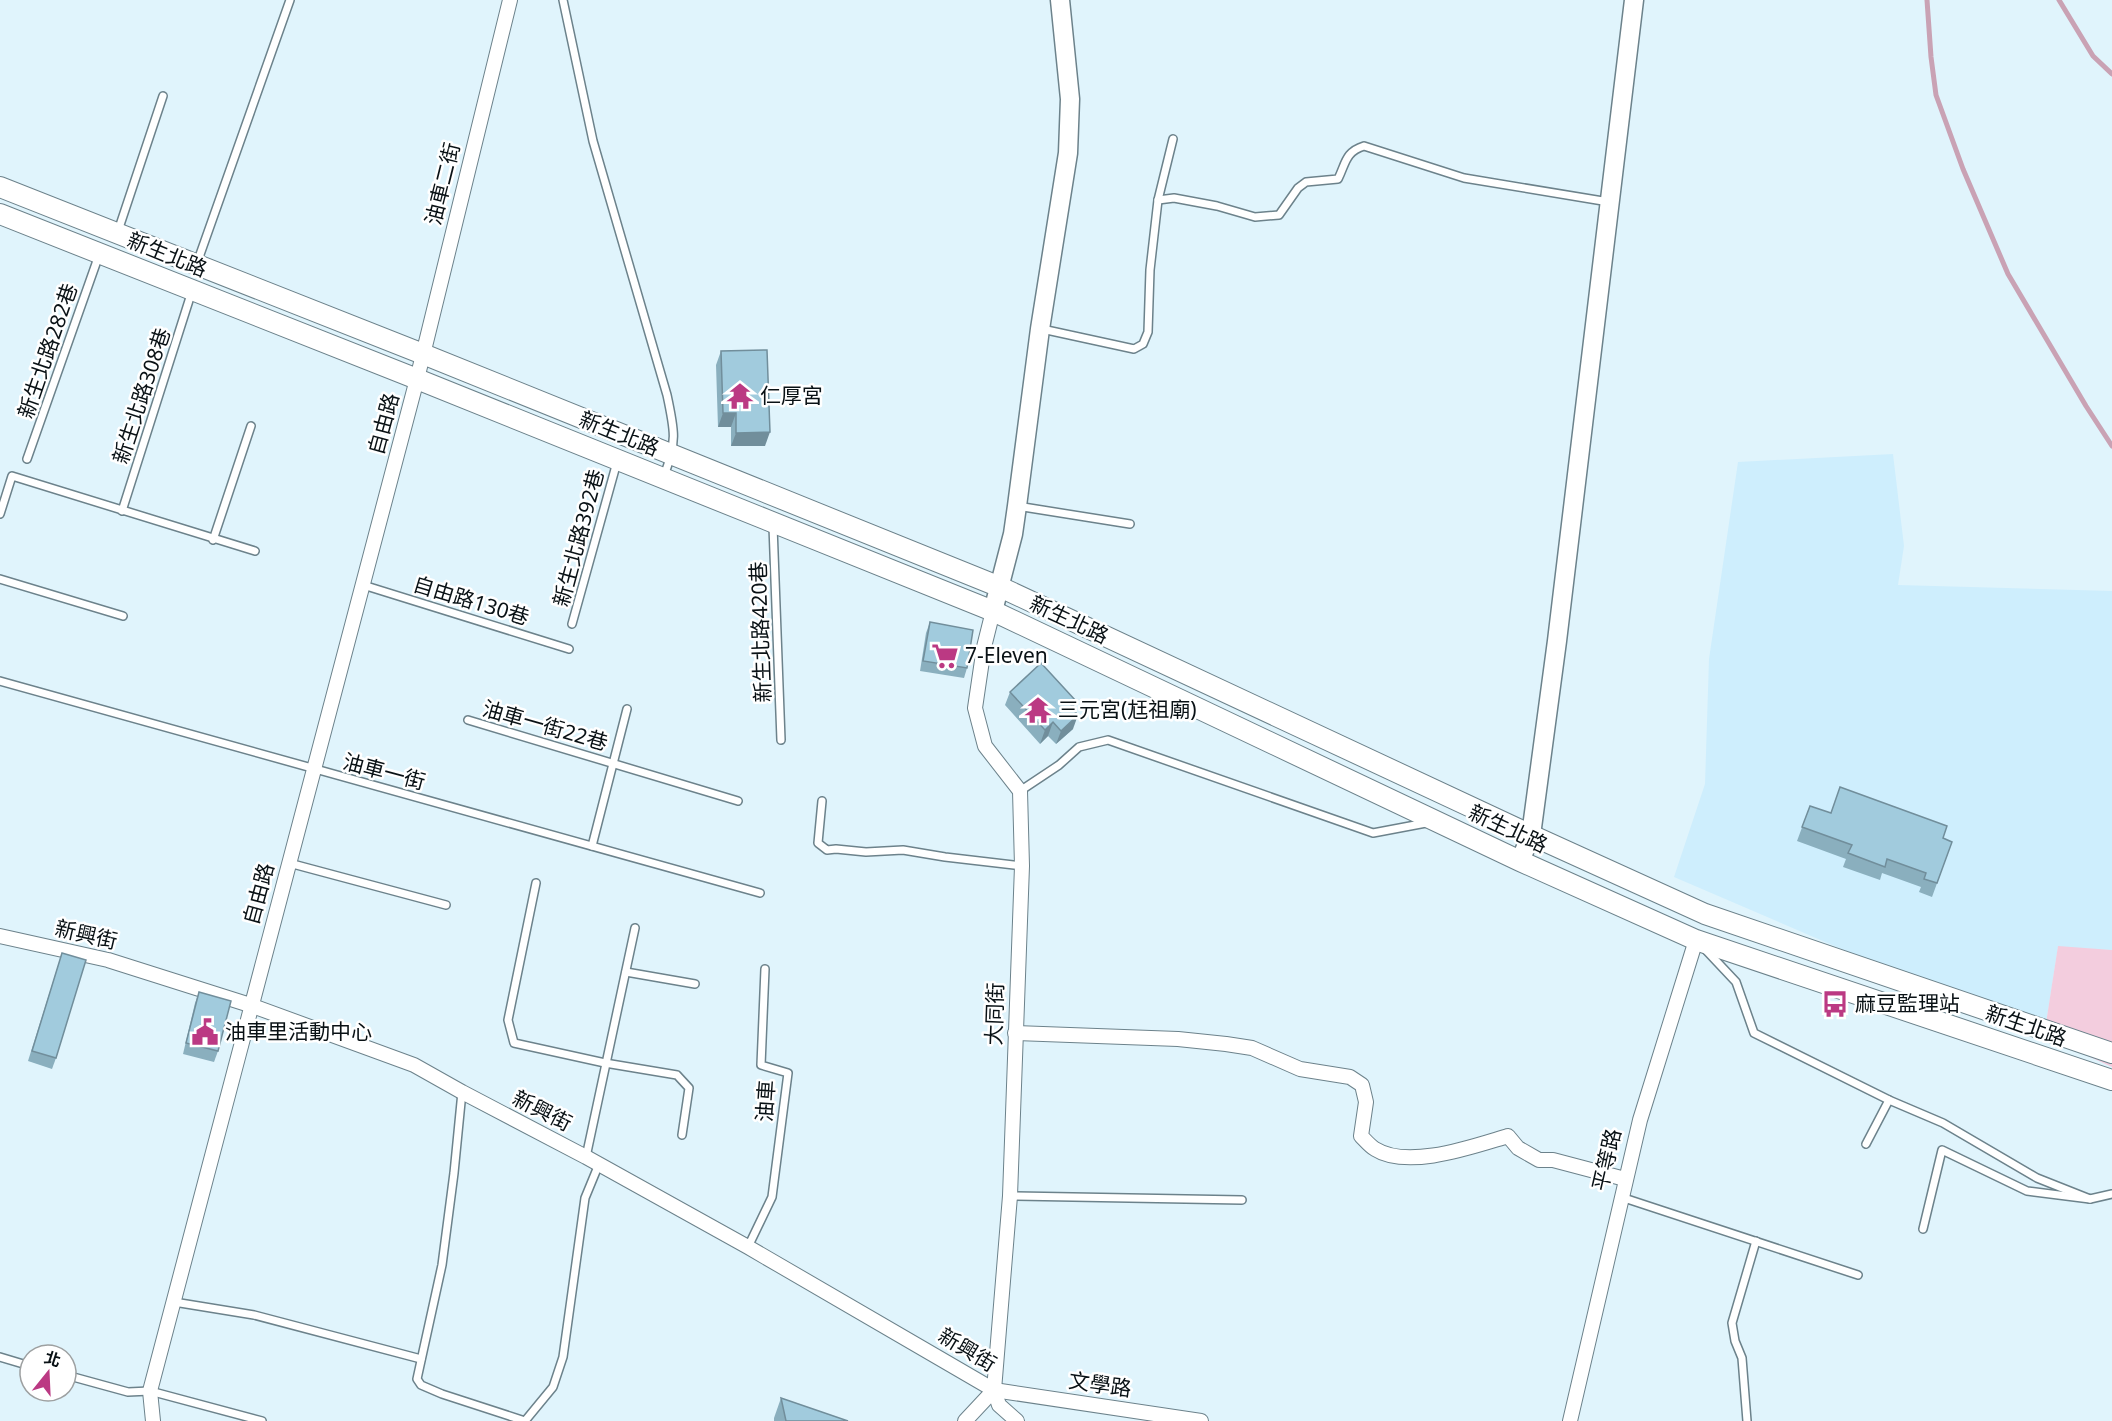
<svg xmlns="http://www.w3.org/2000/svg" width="2112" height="1421" font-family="'Noto Sans','Noto Sans TC',sans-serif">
  <rect width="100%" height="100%" fill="#e0f4fc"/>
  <path fill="#ceeefd" d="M1893,454l11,92 -6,39 214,6v359l-54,-3 -14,89 -370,-159 31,-93 4,-125 29,-197z"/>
  <path fill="#f3cdde" d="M2058,946l54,4v117l-68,-31z"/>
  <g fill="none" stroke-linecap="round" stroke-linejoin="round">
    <g stroke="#c9a2b4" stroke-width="5">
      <path d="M1927,0l4,57 5,38 27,74 45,105 78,132 26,40"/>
      <path d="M2059,0l34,56 19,18"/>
    </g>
    <defs>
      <g id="service">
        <path d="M563,0l30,141 74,254c8,37 10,46 -3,81"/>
        <path d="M1158,200l16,-2 43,8 38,11 24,-2 19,-27 8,-6 32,-3c8,-16 7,-27 26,-33l100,32 145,24"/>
        <path d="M118,231l45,-135"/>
        <path d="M197,263l93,-263"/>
        <path d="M1042,329l92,20 9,-5 5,-12 2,-62 8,-70 15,-61"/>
        <path d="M27,459l72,-204"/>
        <path d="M1017,506l113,18"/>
        <path d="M122,511l70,-220"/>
        <path d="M0,514l12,-38 243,75"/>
        <path d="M773,526l8,214"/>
        <path d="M213,540l38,-114"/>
        <path d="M0,579l123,37"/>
        <path d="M363,585l206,64"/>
        <path d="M572,624l45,-162"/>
        <path d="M0,681l760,212"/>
        <path d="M468,720l270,81"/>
        <path d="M1020,791l39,-26 20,-18 29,-7 265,93 53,-10"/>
        <path d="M822,801l-4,42 9,7 9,-1 30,3 37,-2 42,7 77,9"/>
        <path d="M592,846l35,-137"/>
        <path d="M289,863l157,42"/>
        <path d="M536,883l-28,137 6,23 91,20 72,12 12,13 -7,47"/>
        <path d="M1704,948l32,34 18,51 135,67 54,23 94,55 53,21"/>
        <path d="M626,972l69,12"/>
        <path d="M462,1092l-8,81 -12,92 -25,114 4,6 21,9 83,27"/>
        <path d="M1866,1144l23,-44"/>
        <path d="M586,1157l49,-229"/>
        <path d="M1010,1196l232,4"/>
        <path d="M1621,1197l237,78"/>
        <path d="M1923,1229l19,-79 85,41 63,8 22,-5"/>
        <path d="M748,1247l24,-50 16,-124 -27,-8 4,-96"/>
        <path d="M174,1302l80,13 167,44"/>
        <path d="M0,1357l30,9"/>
        <path d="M66,1375l62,17 22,-1 112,30"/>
        <path d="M525,1421l28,-34 10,-30 22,-159 14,-34"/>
        <path d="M1747,1421l-5,-63 -7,-17 -3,-18 24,-82"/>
      </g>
      <g id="minor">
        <path d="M0,936l108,24 142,45 164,60 48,27 124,65 162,90 191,111 55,32 5,15 18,16"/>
        <path d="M1015,1033l163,6 48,5 26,4 48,21 50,8 12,8 4,17 -5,34c4,4 9,10 14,13 33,21 99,-3 133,-13l10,12 21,12h14l72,19"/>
        <path d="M994,1390l207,31"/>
        <path d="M153,1421l-3,-30 267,-1012 93,-379"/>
        <path d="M965,1421l29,-31 16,-194 12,-330 -2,-75 -35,-45 -10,-38 9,-61 9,-36"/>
        <path d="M1570,1421l70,-301 56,-180"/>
      </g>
      <g id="tertiary">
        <path d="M993,611l20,-77 4,-28 23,-177 28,-176 2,-54 -10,-99"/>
        <path d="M1520,861l11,-26 26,-194 77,-641"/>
      </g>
      <g id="secondary">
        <path d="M0,187l423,167 577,233 531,248 174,79 407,139"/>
        <path d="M0,214l417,165 576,232 527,250 176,79 416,140"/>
      </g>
    </defs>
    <use href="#service" stroke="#6c828b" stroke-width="10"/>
    <use href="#minor" stroke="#6c828b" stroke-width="16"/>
    <use href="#tertiary" stroke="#6c828b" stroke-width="21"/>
    <use href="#secondary" stroke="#6c828b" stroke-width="22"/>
    <use href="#service" stroke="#fff" stroke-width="7"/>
    <use href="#minor" stroke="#fff" stroke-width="14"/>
    <use href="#tertiary" stroke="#fff" stroke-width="18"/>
    <use href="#secondary" stroke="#fff" stroke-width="20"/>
  </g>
  <g fill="#8aafbe">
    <path d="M721,351l44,95h-34v-19h-13l-2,-62z"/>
    <path d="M930,622l37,46 -3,10 -44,-7 6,-38z"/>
    <path d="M1010,692l63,18v19l-17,15 -8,-8 -8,8 -35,-39z"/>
    <path d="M1810,806l21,7 112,25 9,4 -20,55 -13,-5 2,-5 -39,-14 -2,7 -37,-13 3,-8 -49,-18z"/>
    <path d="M62,953l-6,105 -4,11 -24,-8z"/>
    <path d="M199,992l19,59 -4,11 -31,-8 12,-51z"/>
    <path d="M781,1398l67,23h-74v-3z"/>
  </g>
  <g fill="#718e9b">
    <path d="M723,413h13l-5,14h-13z"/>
    <path d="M770,432l-5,14h-34l5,-13z"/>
    <path d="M1076,701l-5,14 -1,-8z"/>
    <path d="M1078,715l-5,14 -17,15 5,-13z"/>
    <path d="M1053,722l-5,14 -8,8 5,-14z"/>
  </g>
  <g fill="#a1cbdd" stroke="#718e9b" stroke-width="1.5">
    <path d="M767,350l3,82 -34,1v-20h-13l-2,-62z"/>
    <path d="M930,622l43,8 -6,38 -44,-7z"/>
    <path d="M1041,663l35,38 -6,6 8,8 -17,16 -8,-9 -8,8 -35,-38z"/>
    <path d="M1840,787l107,39 -4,12 9,4 -15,41 -13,-4 2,-6 -39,-14 -2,8 -37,-14 4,-8 -50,-18 8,-21 21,7z"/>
    <path d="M62,953l24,7 -30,98 -24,-7z"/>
    <path d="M199,992l32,9 -13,50 -32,-8z"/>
    <path d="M781,1398l67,23h-62z"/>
  </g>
  <defs>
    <symbol id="temple-bare" viewBox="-9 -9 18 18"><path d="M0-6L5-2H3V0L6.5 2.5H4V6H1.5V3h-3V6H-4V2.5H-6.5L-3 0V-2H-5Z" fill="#bb3983" stroke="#fff" stroke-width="2.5" paint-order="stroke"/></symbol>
    <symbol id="supermarket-bare" viewBox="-9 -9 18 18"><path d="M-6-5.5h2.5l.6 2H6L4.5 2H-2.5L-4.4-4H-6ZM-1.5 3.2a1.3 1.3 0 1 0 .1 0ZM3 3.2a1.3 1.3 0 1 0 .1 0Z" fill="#bb3983" stroke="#fff" stroke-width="2.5" paint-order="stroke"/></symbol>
    <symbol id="bus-bare" viewBox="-9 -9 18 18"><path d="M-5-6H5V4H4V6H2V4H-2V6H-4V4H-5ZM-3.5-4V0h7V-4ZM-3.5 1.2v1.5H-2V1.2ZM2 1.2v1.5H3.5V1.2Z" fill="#bb3983" stroke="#fff" stroke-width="2.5" paint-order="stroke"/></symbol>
    <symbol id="civic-bare" viewBox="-9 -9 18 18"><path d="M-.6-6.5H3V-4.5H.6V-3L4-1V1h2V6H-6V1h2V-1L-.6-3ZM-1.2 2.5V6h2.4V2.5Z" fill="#bb3983" stroke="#fff" stroke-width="2.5" paint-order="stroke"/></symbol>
  </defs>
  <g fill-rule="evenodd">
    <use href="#temple-bare" x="721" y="377" width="38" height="38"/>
    <use href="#supermarket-bare" x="926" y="637" width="38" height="38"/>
    <use href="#temple-bare" x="1019" y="691" width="38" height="38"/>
    <use href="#bus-bare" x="1816" y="985" width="38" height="38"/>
    <use href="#civic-bare" x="186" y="1013" width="38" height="38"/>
  </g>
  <g text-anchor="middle" stroke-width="5" stroke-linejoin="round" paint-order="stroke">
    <g font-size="21" fill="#091115" stroke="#fff">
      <text transform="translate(443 184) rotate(-76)" y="7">油車二街</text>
      <text transform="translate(167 255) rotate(22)" y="7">新生北路</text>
      <text transform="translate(48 351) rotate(-71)" y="7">新生北路282巷</text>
      <text transform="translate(142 396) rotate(-72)" y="7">新生北路308巷</text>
      <text transform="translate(384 424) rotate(-75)" y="7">自由路</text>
      <text transform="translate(619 434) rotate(22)" y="7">新生北路</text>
      <text transform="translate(579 538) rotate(-75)" y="7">新生北路392巷</text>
      <text transform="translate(471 601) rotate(17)" y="7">自由路130巷</text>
      <text transform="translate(1069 620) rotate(25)" y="7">新生北路</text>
      <text transform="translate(761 632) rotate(-92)" y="7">新生北路420巷</text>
      <text transform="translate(545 726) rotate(16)" y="7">油車一街22巷</text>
      <text transform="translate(384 772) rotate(15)" y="7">油車一街</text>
      <text transform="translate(1508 829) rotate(25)" y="7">新生北路</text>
      <text transform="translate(259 894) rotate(-75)" y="7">自由路</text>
      <text transform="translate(86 935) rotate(13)" y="7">新興街</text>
      <text transform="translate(995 1014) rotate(-88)" y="7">大同街</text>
      <text transform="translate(2026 1026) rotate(19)" y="7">新生北路</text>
      <text transform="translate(766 1101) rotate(-86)" y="7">油車</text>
      <text transform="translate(542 1111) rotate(27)" y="7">新興街</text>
      <text transform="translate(1607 1160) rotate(-77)" y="7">平等路</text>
      <text transform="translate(967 1350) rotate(31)" y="7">新興街</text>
      <text transform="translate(1100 1385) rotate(8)" y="7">文學路</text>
    </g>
    <g font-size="21" fill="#091115" stroke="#fff" text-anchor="start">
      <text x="760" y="403">仁厚宮</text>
      <text x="965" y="663">7-Eleven</text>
      <text x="1058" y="717">三元宮(尪祖廟)</text>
      <text x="1855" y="1011">麻豆監理站</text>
      <text x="225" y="1039">油車里活動中心</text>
    </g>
  </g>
  <g transform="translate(48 1373) rotate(18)"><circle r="28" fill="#ffffff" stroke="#9da0a1" stroke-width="1.5"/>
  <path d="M0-4.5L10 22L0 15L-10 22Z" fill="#bb3983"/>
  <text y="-9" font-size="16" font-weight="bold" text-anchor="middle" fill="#091115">北</text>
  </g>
</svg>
